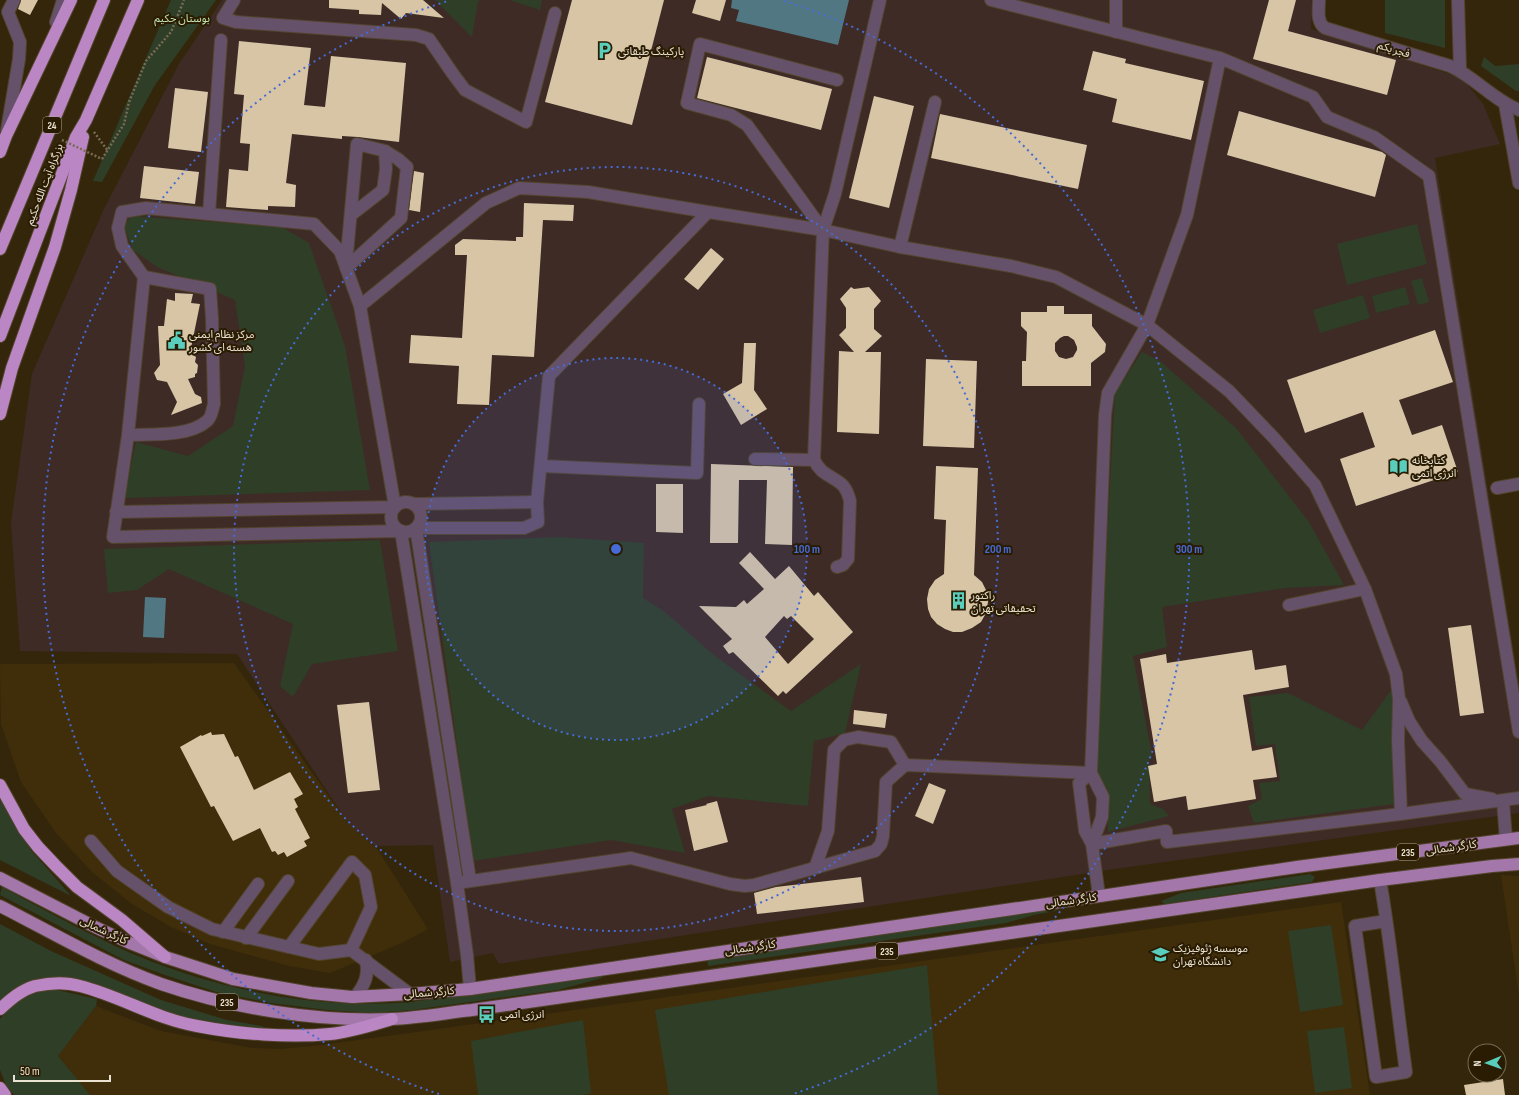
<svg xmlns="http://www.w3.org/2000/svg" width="1519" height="1095" font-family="'Sofia Sans Condensed','Noto Sans Arabic',sans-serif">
  <rect width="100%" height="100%" fill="#34260b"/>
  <path fill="#3e2b26" d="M222,0h1090l-1,29 151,49 21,26 17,40 -65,14 84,527v128l-405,56 -615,95 -6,-11 -43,9 -17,-117 -58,1 -27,-23 -111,-169 -217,-3 -9,-128 21,-149 71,-163 76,-147z"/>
  <g fill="#402e0b">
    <path d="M234,663l114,160 30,27 50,79 -24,13 -74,31 -41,-7 -79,-22 -39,-17 -39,-23 -40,-32 -36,-39 -35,-51 -20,-58 -1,-60z"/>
    <path d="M1501,875l18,1v119z"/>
    <path d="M1341,902l29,193h-1280l-32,-39 38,-50 65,25 91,17 28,1 42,-4 281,-39z"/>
  </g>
  <g fill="#2f3e27">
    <path d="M171,0h45l-61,85 -53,97 -9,-1z"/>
    <path d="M435,0h45l-2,2 -6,35z"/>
    <path d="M509,0h33l-2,10z"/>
    <path d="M1385,0h60v48l-60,-15z"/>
    <path d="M1484,57l11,9 24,-2v27h-3l-35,-25z"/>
    <path d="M131,216l151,11 27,16 36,103 25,144 -246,8 12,-56 52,14 45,-30 12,-60 -10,-66 -78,-33 -24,-17 -9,-24z"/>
    <path d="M1417,224l10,40 -80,21 -10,-41z"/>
    <path d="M1422,278l7,24 -11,3 -7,-24z"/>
    <path d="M1405,287l5,17 -34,9 -4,-17z"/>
    <path d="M1363,295l7,23 -50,15 -7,-23z"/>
    <path d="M1142,352l18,9 76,67 73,94 35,63 -59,3 -123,19 5,40 -34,9 19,99 -3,6 1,43 13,5 6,7 -61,16 -1,-44 -13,-15 21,-380z"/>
    <path d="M560,537l84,6 -1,55 22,14 50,44 76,55 70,-47 -16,69 -31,8 -6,65 -100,-10 -36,13 13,44 -74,-13 -138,21 -44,-319z"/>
    <path d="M380,540l18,111 -86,13 -19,33 -13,-11 13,-62 -124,-55 -32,21 -29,3 -4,-44z"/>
    <path d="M1392,689l2,115 -140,19 -6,-17 14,-7 -3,-16 21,-2 -5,-37 -19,2 -7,-49 39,-4 74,37z"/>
    <path d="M0,796l31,54 40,46 -71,-36z"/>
    <path d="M1310,874l5,3 -3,5 -148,22 -3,-3 20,-8z"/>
    <path d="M2,887c37,20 75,41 113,59 91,42 196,64 296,56l190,-27 1,3 -44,12 -146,20 -37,3 -48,-3 -56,-7 -55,-11 -51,-17 -41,-15 -124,-65z"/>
    <path d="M1063,907l-8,4 -21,4 -28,8 -298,43 -1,-9z"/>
    <path d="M0,924l51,27 110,49 66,20 35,6 3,2 -37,-3 -55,-10 -123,-36 -50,27z"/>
    <path d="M1331,925l12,80 -43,7 -12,-81z"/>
    <path d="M927,965l11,130h-269l-14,-85z"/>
    <path d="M57,990l40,9 -1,7 -38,50 32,39h-76l-8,-10 -6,-15v-51l13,-15 18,-12z"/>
    <path d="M583,1020l8,73 -8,2h-105l-7,-54z"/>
    <path d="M1344,1027l8,61 -37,5 -8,-62z"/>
  </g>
  <g fill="#517783">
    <path d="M732,0h117l-11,45 -102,-24 3,-11 -8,-2z"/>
    <path d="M145,597l21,1 -2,40 -21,-1z"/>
  </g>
  <g fill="#d7c5a6" fill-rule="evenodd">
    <path d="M21,0h17l-8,15 -12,-6z"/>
    <path d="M329,0h94l21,18 -38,-5 -5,6 -19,-16 -1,12 -22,-1v-4l-30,-2z"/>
    <path d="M572,0h92l-32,125 -87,-23z"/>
    <path d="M696,0h30l-6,21 -28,-8z"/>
    <path d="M1269,0h27l-8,31 108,29 -9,35 -134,-36z"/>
    <path d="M239,41l72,7 -7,57 21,2 6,-51 75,7 -7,79 -41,-5 -16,-1v3l-50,-5 -6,49 10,2 -1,22 -27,-1v4l-42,-3 3,-38 19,2 2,-27 -10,-1 4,-48 -10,-1z"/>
    <path d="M1093,51l33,8 -1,4 79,18 -13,59 -79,-18 5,-23 -34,-9z"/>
    <path d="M707,57l125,32 -11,41 -124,-32z"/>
    <path d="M175,88l33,4 -7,60 -33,-4z"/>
    <path d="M874,96l40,10 -25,102 -40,-10z"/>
    <path d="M1239,111l143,41 4,3 -11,42 -148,-42z"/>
    <path d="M940,114l147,31 -9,44 -147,-31z"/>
    <path d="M144,166l55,6 -4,32 -55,-6z"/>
    <path d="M414,171l10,2 -4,39 -11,-2z"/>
    <path d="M524,203l50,2 -1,16 -30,-1 -9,137 -42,-2 -3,50 -32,-1 2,-38 -50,-3 2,-28 51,3 5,-83h-12v-10l8,-6 53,2v-4h7z"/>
    <path d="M711,248l13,11 -26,31 -14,-11z"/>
    <path d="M851,287l3,2 15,-2 12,14 -7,8v20l8,7 -17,16h16l-2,82 -42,-2 2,-81 15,1 -15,-17 7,-7v-20l-6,-9z"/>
    <path d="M175,293l18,1 -2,9 9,1 -10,49 6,4 -1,5 3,3 -1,8 -2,1v3l-7,2 7,15 6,3 1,6 -31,12 6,-13 -10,-20 -10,-2 -3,-7 6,-8 -2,-39h6l3,-27 8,2z"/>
    <path d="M1047,306h17v8h28v12l14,18 -1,8 -14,11v23h-69v-25h4l1,-29 -6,-6v-14h26zM1064,336h4l6,4 3,7v3l-4,7 -7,2 -7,-2 -4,-6v-8l5,-5z"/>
    <path d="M1435,330l18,52 -54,18 13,35 30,-10 16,47 -102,34 -16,-47 35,-12 -12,-35 -58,21 -18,-53z"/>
    <path d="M744,343h12l-2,47 13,19 -26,16 -18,-31 19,-11z"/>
    <path d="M926,359l51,2 -3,87 -51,-2z"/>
    <path d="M711,464l82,3 -1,78 -27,-1 2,-64h-28l-1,63h-28z"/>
    <path d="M936,466l42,2 -4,107 8,7 5,10 1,10 -2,11 -5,9 -9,6 -10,4h-9l-8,-3 -8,-5 -6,-7 -3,-8 -1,-10 2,-10 6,-9 9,-6 2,-54 -12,-1z"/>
    <path d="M656,484h27v49l-27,-1z"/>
    <path d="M750,552l25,27 14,-13 25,30 4,-4 35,40 -67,62 -3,-3 -5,5 -45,-44 -4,2 -6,-8 9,-7 -33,-33 37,1 8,-7 3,4 17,-15 -25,-26zM784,616l3,3 4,-3 23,23 -26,25 -23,-27z"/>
    <path d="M1471,625l13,88 -24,3 -12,-88z"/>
    <path d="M1252,650l3,20 31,-5 3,22 -46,8 9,56 20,-4 5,30 -24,3 3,19 -68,11 -2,-14 -32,6 -6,-36 9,-2 -17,-105 26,-5 1,9z"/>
    <path d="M369,702l11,88 -32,3 -11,-88z"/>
    <path d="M854,710l33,4 -2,14 -32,-4z"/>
    <path d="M211,732l1,3 12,-1 11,23 3,-1 16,34 36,-18 13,22 -9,5 4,8 -3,2 15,29 -6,3 3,5 -20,11 -3,-5 -6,3 -3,-4 -3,1 -12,-24 -27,13 -19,-35 -3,1 -31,-60 21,-12 1,1z"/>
    <path d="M929,783l17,7 -13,34 -18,-8z"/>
    <path d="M717,801l11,41 -34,9 -9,-41 22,-5 -1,-1z"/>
    <path d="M861,877l3,25 -107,12 -3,-21 22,-6z"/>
    <path d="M1503,1079l2,16h-39l-2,-10z"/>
  </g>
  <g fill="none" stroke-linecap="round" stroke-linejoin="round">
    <defs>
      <g id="minor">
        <path d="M234,0l-11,18 13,4 180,13 13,4 24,35 12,16 61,32 29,-109"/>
        <path d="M991,0l229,58 93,39 14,20 47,20 55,39 90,556"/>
        <path d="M1319,0c0,9 -3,22 6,28l125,38c25,11 43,34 69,44"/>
        <path d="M1458,0l2,70"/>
        <path d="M56,22l7,-22"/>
        <path d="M1116,32v-32"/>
        <path d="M1505,104l14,79"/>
        <path d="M7,130l12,-71 1,-17 -12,-30 6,-12"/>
        <path d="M209,214l12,-174"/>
        <path d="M823,230l-76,-105 -16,-10 -44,-12 13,-59 137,36"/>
        <path d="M900,247l35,-145"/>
        <path d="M346,265l11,-121 28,7 1,18 -3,21 -32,25"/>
        <path d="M346,268l55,-50 6,-51 -9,-8 -13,-8"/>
        <path d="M360,306l126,-103 33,-15 69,4 120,20 115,18 77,17 111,19 45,11 91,48 82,66 45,47 41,47 50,104 31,85 3,25 -1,41 3,74"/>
        <path d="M128,435c23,-1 61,2 79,-14 5,-4 5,-11 7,-17l-2,-86 -2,-29 -66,-12"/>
        <path d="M755,459l59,1"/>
        <path d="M541,466l156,7 2,-69"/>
        <path d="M1497,488l22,-4"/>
        <circle cx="406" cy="517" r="15"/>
        <path d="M413,504l124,-2"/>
        <path d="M116,512l279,-5 -35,-201 -20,-55 -26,-27 -168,-16 -24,4 -4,16 4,18 22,31 -16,158 -15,102 288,-6 56,352 10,72 3,34"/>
        <path d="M837,567l6,-2 5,-6 2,-58c-5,-21 -14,-19 -28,-30 -3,-3 -6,-7 -8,-11l9,-230 12,-36 45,-194"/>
        <path d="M1289,605l76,-16"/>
        <path d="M1401,702l8,19 13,20 18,20 25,33 27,5"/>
        <path d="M1503,801l3,38"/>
        <path d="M91,841l26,30 51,36 44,22 77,18"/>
        <path d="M1092,844l74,-13 1,11 234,-28 118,-16"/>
        <path d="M1092,844l10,-27 1,-20 -12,-24 -12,10 6,48 7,13 7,52"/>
        <path d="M815,868l13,-37 6,-81 10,-10 14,-3 33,5 14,23"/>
        <path d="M470,880l-54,-352h108l14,-6 -1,-20 12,-126 159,-164"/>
        <path d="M1380,880c11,63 17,128 26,192l-30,5 -21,-151 31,-5"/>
        <path d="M457,883l174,-25 99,26 15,2 9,-1 121,-34 6,-7 2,-8 3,-54 19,-17 186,8 14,-358 3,-22 39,-68 40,-110 33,-157"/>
        <path d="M223,932l35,-48"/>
        <path d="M246,938l42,-57"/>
        <path d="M351,950l-32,4 -30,-7 63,-85 13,13 6,32 -20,43 59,44"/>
        <path d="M355,997c10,-12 14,-22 11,-37"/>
      </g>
      <g id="major">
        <path d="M0,878l97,50 33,15 35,14 68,22 78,14 41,4 58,-3 60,-5 827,-122 222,-29"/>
        <path d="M0,906c53,27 105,58 161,78 70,24 155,38 230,35 27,-1 54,-6 81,-9l908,-130 112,-14 27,-2"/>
      </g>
      <g id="highway">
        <path d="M0,152l6,-16 65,-136"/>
        <path d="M0,249l104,-249"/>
        <path d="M0,336l76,-199 10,-17 52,-120"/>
        <path d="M0,414l12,-46 43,-121 16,-57 12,-53"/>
        <path d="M0,785l24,44 14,18 18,19 21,21 45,33 43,37"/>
        <path d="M0,1009c10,-9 21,-19 35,-23 14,-3 31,-4 45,0 40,10 76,33 117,40 41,8 92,12 133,8 21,-2 42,-9 62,-15"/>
        <path d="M0,1088l5,7"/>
      </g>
    </defs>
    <use href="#minor" stroke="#51442b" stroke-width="14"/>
    <use href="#major" stroke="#51442b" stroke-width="14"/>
    <use href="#highway" stroke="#51442b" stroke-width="14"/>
    <g stroke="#786c55" stroke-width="2.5" stroke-dasharray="2 2" stroke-linecap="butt">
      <path d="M94,132l14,19"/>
      <path d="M102,159l22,-35 5,-22 17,-41 25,-29 13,-32"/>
    </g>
    <use href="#minor" stroke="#66516a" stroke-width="12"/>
    <use href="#major" stroke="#a377aa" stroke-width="12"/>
    <use href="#highway" stroke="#bb86c4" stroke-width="12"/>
    <path stroke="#786c55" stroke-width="2.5" stroke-dasharray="2 2" stroke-linecap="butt" d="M62,140l40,19"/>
  </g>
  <circle cx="616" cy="549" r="191" fill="#466bd7" fill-opacity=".12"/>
  <g fill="none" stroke="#466bd7" stroke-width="2" stroke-dasharray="2 4">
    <circle cx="616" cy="549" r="191"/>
    <circle cx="616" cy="549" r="382"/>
    <path d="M439 1094A573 573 0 0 1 448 1M784 1A573 573 0 0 1 793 1094"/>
  </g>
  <defs>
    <symbol id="parking-bare" viewBox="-9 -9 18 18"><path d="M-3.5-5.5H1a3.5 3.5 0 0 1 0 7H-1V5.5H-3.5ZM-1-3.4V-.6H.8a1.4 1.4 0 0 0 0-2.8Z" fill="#5acebc" stroke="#2a1c02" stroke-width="2.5" paint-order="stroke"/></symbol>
    <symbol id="civic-bare" viewBox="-9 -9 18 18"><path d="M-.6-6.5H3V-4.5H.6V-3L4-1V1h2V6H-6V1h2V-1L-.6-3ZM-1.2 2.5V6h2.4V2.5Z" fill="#5acebc" stroke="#2a1c02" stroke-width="2.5" paint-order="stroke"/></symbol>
    <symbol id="library-bare" viewBox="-9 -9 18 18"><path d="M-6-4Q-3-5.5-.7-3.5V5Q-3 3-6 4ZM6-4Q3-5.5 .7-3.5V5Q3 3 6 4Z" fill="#5acebc" stroke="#2a1c02" stroke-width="2.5" paint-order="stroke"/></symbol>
    <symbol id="building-bare" viewBox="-9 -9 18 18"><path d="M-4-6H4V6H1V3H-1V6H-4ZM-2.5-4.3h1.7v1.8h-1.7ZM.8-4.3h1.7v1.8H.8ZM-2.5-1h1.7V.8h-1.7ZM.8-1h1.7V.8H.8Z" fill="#5acebc" stroke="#2a1c02" stroke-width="2.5" paint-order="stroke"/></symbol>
    <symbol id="university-bare" viewBox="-9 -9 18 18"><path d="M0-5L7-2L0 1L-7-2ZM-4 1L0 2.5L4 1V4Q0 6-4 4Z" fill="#5acebc" stroke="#2a1c02" stroke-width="2.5" paint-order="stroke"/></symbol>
    <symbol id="bus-bare" viewBox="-9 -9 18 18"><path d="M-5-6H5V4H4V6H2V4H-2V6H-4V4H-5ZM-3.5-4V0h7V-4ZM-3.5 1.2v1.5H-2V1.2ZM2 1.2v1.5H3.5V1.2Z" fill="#5acebc" stroke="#2a1c02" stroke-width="2.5" paint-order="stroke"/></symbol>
  </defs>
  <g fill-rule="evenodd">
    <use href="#parking-bare" x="592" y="38" width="25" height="25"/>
    <use href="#civic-bare" x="164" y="328" width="25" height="25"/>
    <use href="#library-bare" x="1386" y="454" width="25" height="25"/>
    <use href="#building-bare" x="946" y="588" width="25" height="25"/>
    <use href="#university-bare" x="1148" y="942" width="25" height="25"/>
    <use href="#bus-bare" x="474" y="1002" width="25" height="25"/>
  </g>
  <g text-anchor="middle" stroke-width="4" stroke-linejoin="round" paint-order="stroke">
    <g fill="#2a1c02" stroke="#b0a693" stroke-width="1">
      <rect x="43" y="117" width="18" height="16" rx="3"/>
      <rect x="1397" y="844" width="22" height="16" rx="3"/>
      <rect x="876" y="943" width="22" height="16" rx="3"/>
      <rect x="216" y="994" width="22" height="16" rx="3"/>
    </g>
    <g font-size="10" font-weight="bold" fill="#eae1d1">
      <text x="52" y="129">24</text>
      <text x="1408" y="856">235</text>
      <text x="887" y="955">235</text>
      <text x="227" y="1006">235</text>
    </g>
    <g font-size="11" fill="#c3e4b1" stroke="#2a1c02">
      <text x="182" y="22">بوستان حکیم</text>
    </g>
    <g font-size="11" fill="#eae1d1" stroke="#2a1c02">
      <text transform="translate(1394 49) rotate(17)" y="4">فجر یکم</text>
      <text transform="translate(44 184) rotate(-69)" y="4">بزرگراه آیت الله حکیم</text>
      <text transform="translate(1451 847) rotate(-8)" y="4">کارگر شمالی</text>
      <text transform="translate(1071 900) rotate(-8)" y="4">کارگر شمالی</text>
      <text transform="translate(104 930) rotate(25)" y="4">کارگر شمالی</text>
      <text transform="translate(750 947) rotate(-8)" y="4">کارگر شمالی</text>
      <text transform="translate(429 992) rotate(-5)" y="4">کارگر شمالی</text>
    </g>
    <g font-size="11" fill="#eae1d1" stroke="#2a1c02" text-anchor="start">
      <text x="618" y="55">پارکینگ طبقاتی</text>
      <text x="189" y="338">مرکز نظام ایمنی<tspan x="189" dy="13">هسته ای کشور</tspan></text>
      <text x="1412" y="464">کتابخانه<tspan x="1412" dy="13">انرژی اتمی</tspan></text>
      <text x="971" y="599">راکتور<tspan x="971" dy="13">تحقیقاتی تهران</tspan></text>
      <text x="1173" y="952">موسسه ژئوفیزیک<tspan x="1173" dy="13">دانشگاه تهران</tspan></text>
      <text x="500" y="1018">انرژی اتمی</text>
    </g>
  </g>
  <circle cx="616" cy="549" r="6" fill="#466bd7" stroke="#2a1c02" stroke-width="2"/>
  <g font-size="12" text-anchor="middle" font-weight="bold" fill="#466bd7" stroke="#2a1c02" stroke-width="4" stroke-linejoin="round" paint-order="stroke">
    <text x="807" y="553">100 m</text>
    <text x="998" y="553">200 m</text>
    <text x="1189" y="553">300 m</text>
  </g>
  <g transform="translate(1487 1063) rotate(268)"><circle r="19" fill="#2a1c02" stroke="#776b55"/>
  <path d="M0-3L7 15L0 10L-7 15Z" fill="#5acebc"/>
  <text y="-6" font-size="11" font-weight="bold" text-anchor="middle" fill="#eae1d1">N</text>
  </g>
  <path d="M14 1075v6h96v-6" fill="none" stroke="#eae1d1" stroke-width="2"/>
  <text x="20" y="1075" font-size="12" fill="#eae1d1" stroke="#2a1c02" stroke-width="3" paint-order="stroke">50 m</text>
</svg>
